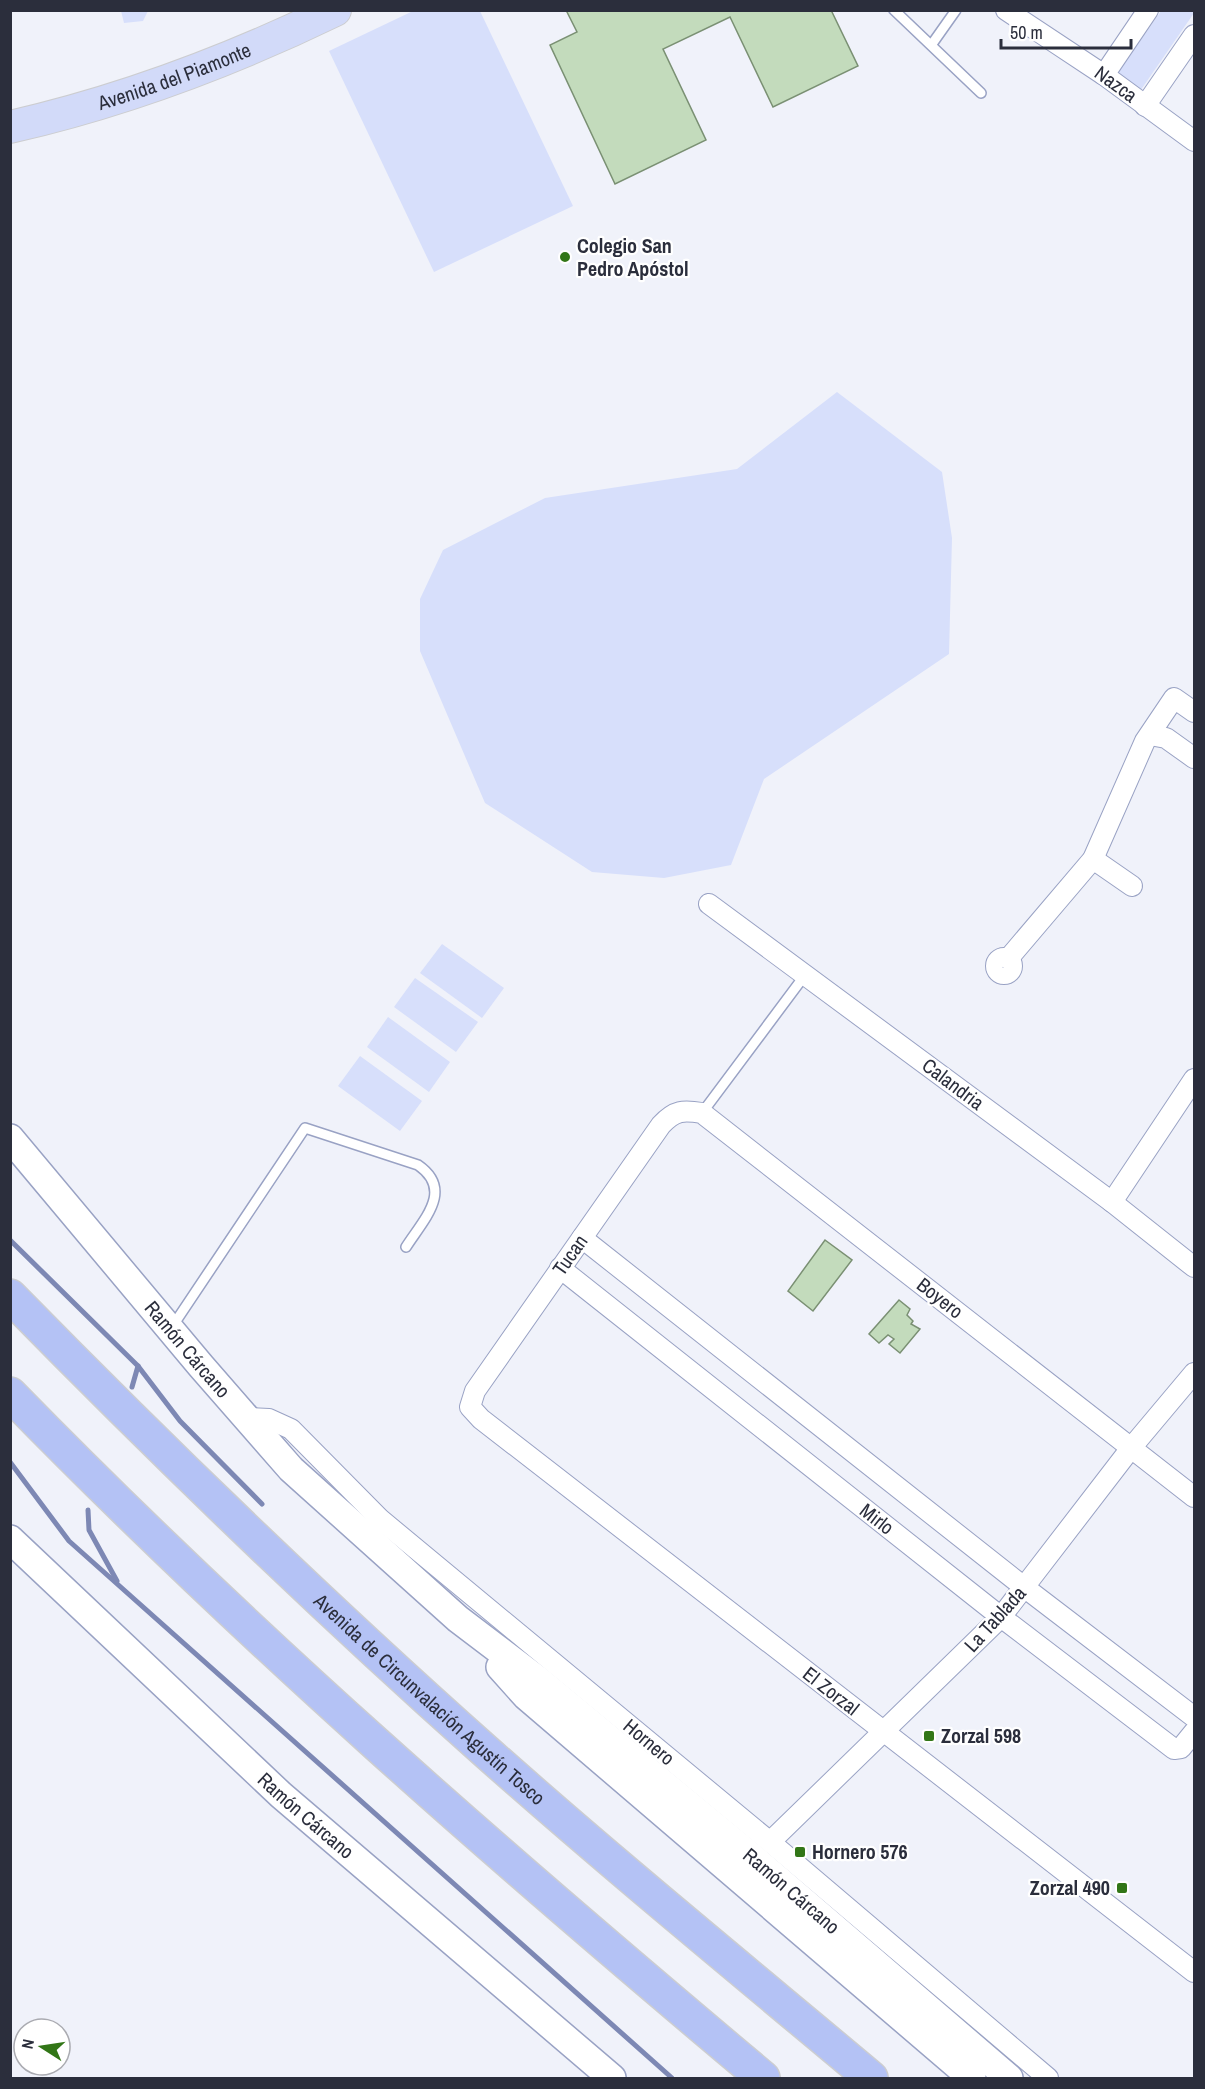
<svg xmlns="http://www.w3.org/2000/svg" width="1205" height="2089" font-family="'Archivo Narrow',sans-serif">
  <rect width="100%" height="100%" fill="#f0f2fa"/>
  <g fill="#d7dffb">
    <path d="M121,11v-1l27,1 -5,10 -19,2z"/>
    <path d="M413,11h67l93,195 -139,66 -105,-221z"/>
    <path d="M1161,11h33v2l-56,81 -23,-17z"/>
    <path d="M837,392l105,80 10,66 -3,116 -185,125 -33,86 -67,13 -72,-6 -107,-69 -65,-152v-52l23,-49 102,-52 192,-29z"/>
    <path d="M442,944l62,44 -22,30 -62,-45z"/>
    <path d="M415,978l63,44 -22,30 -62,-45z"/>
    <path d="M388,1017l62,45 -21,30 -62,-45z"/>
    <path d="M360,1056l62,45 -22,30 -62,-45z"/>
  </g>
  <g fill="none" stroke-linecap="round" stroke-linejoin="round">
    <g stroke="#7d88b4" stroke-width="5">
      <path d="M10,1240l128,126 42,55 82,83"/>
      <path d="M132,1387l6,-21"/>
      <path d="M10,1462l59,79 603,537"/>
      <path d="M88,1510l1,20 28,51"/>
    </g>
  </g>
  <g fill="#c3dbbc" stroke="#7a9073" stroke-width="1.5">
    <path d="M566,10h265l27,56 -85,41 -43,-90 -67,32 43,91 -91,44 -65,-139 27,-13z"/>
    <path d="M825,1240l27,20 -39,51 -25,-20z"/>
    <path d="M899,1300l11,9 -3,6 6,6 -2,3 9,5 -20,24 -11,-9 5,-5 -6,-4 -9,8 -10,-9z"/>
  </g>
  <g fill="none" stroke-linecap="round" stroke-linejoin="round">
    <defs>
      <g id="service">
        <path d="M894,10l87,83"/>
        <path d="M932,44l24,-34"/>
        <path d="M702,1113l103,-138"/>
        <path d="M172,1327l133,-199 113,37c36,25 6,54 -12,82"/>
      </g>
      <g id="minor">
        <path d="M1006,10l98,65 90,66"/>
        <path d="M1104,75l44,-65"/>
        <path d="M1145,106l49,-71"/>
        <path d="M1150,735l16,3 28,20"/>
        <path d="M1093,859l39,27"/>
        <path d="M709,904l403,298 82,65"/>
        <circle cx="1004" cy="966" r="8"/>
        <path d="M1008,959l85,-100 52,-118 29,-43 20,14"/>
        <path d="M1112,1202l82,-123"/>
        <path d="M582,1238l442,349 170,130"/>
        <path d="M560,1268l441,349 173,132 7,-1 13,-16"/>
        <path d="M246,1418l23,1 22,10 89,90 390,323 278,236"/>
        <path d="M1194,1497l-492,-384c-19,-3 -27,-3 -41,12l-186,266 -5,16 11,12 713,553"/>
        <path d="M770,1842l231,-225 130,-169 63,-75"/>
      </g>
      <g id="secondary">
        <path id="s1" d="M10,1138l191,228 90,103 167,150 79,60 215,178 257,221"/>
        <path id="s2" d="M10,1539l271,256 331,283"/>
        <path d="M500,1667l26,29 446,382"/>
      </g>
      <g id="primary">
        <path id="s3" d="M10,127c114,-26 220,-66 325,-117"/>
      </g>
      <g id="motorway">
        <path id="s4" d="M10,1296c153,156 310,308 473,453 127,113 258,220 388,329"/>
        <path d="M10,1394c238,244 493,466 753,684"/>
      </g>
    </defs>
    <use href="#service" stroke="#99a2c4" stroke-width="12"/>
    <use href="#minor" stroke="#99a2c4" stroke-width="22"/>
    <use href="#secondary" stroke="#99a2c4" stroke-width="30"/>
    <use href="#primary" stroke="#cccdd0" stroke-width="34"/>
    <use href="#motorway" stroke="#cccdd0" stroke-width="36"/>
    <use href="#service" stroke="#fff" stroke-width="9"/>
    <use href="#minor" stroke="#fff" stroke-width="20"/>
    <use href="#secondary" stroke="#fff" stroke-width="27"/>
    <use href="#primary" stroke="#d2daf9" stroke-width="32"/>
    <use href="#motorway" stroke="#b4c2f5" stroke-width="33"/>
  </g>
  <g fill="#327617" stroke="#fff" stroke-width="2">
    <circle cx="565" cy="257" r="6"/>
    <rect x="923" y="1730" width="12" height="12" rx="3"/>
    <rect x="794" y="1846" width="12" height="12" rx="3"/>
    <rect x="1116" y="1882" width="12" height="12" rx="3"/>
  </g>
  <g text-anchor="middle" stroke-width="4.5" stroke-linejoin="round" paint-order="stroke">
    <g font-size="20" fill="#2b2e3c" stroke="#fff">
      <text dy="7" stroke="none"><textPath href="#s3" startOffset="172">Avenida del Piamonte</textPath></text>
      <text transform="translate(1116 84) rotate(36)" y="7">Nazca</text>
      <text transform="translate(953 1084) rotate(37)" y="7">Calandria</text>
      <text transform="translate(570 1255) rotate(-55)" y="7">Tucan</text>
      <text transform="translate(940 1298) rotate(38)" y="7">Boyero</text>
      <text dy="7" stroke="none"><textPath href="#s1" startOffset="276">Ramón Cárcano</textPath></text>
      <text transform="translate(877 1519) rotate(38)" y="7">Mirlo</text>
      <text transform="translate(995 1619) rotate(-48)" y="7">La Tablada</text>
      <text transform="translate(831 1691) rotate(38)" y="7">El Zorzal</text>
      <text dy="7" stroke="none"><textPath href="#s4" startOffset="582">Avenida de Circunvalación Agustín Tosco</textPath></text>
      <text transform="translate(649 1742) rotate(40)" y="7">Hornero</text>
      <text dy="7" stroke="none"><textPath href="#s2" startOffset="405">Ramón Cárcano</textPath></text>
      <text dy="7" stroke="none"><textPath href="#s1" startOffset="1089">Ramón Cárcano</textPath></text>
    </g>
    <g font-size="20" font-weight="bold" fill="#2b2e3c" stroke="#fff" text-anchor="start">
      <text x="577" y="253">Colegio San<tspan x="577" dy="23">Pedro Apóstol</tspan></text>
      <text x="941" y="1743">Zorzal 598</text>
      <text x="812" y="1859">Hornero 576</text>
      <text x="1110" y="1895" text-anchor="end">Zorzal 490</text>
    </g>
  </g>
  <rect width="1205" height="2089" fill="none" stroke="#2b2e3c" stroke-width="24"/>
  <g transform="translate(42 2047) rotate(282)"><circle r="28" fill="#ffffff" stroke="#aaabb1" stroke-width="1.5"/>
  <path d="M0-4.5L10 22L0 15L-10 22Z" fill="#327617"/>
  <text y="-9" font-size="16" font-weight="bold" text-anchor="middle" fill="#2b2e3c">N</text>
  </g>
  <path d="M1001 39v9h130v-9" fill="none" stroke="#2b2e3c" stroke-width="3"/>
  <text x="1010" y="39" font-size="18" fill="#2b2e3c" stroke="#ffffff" stroke-width="4.5" paint-order="stroke">50 m</text>
</svg>
